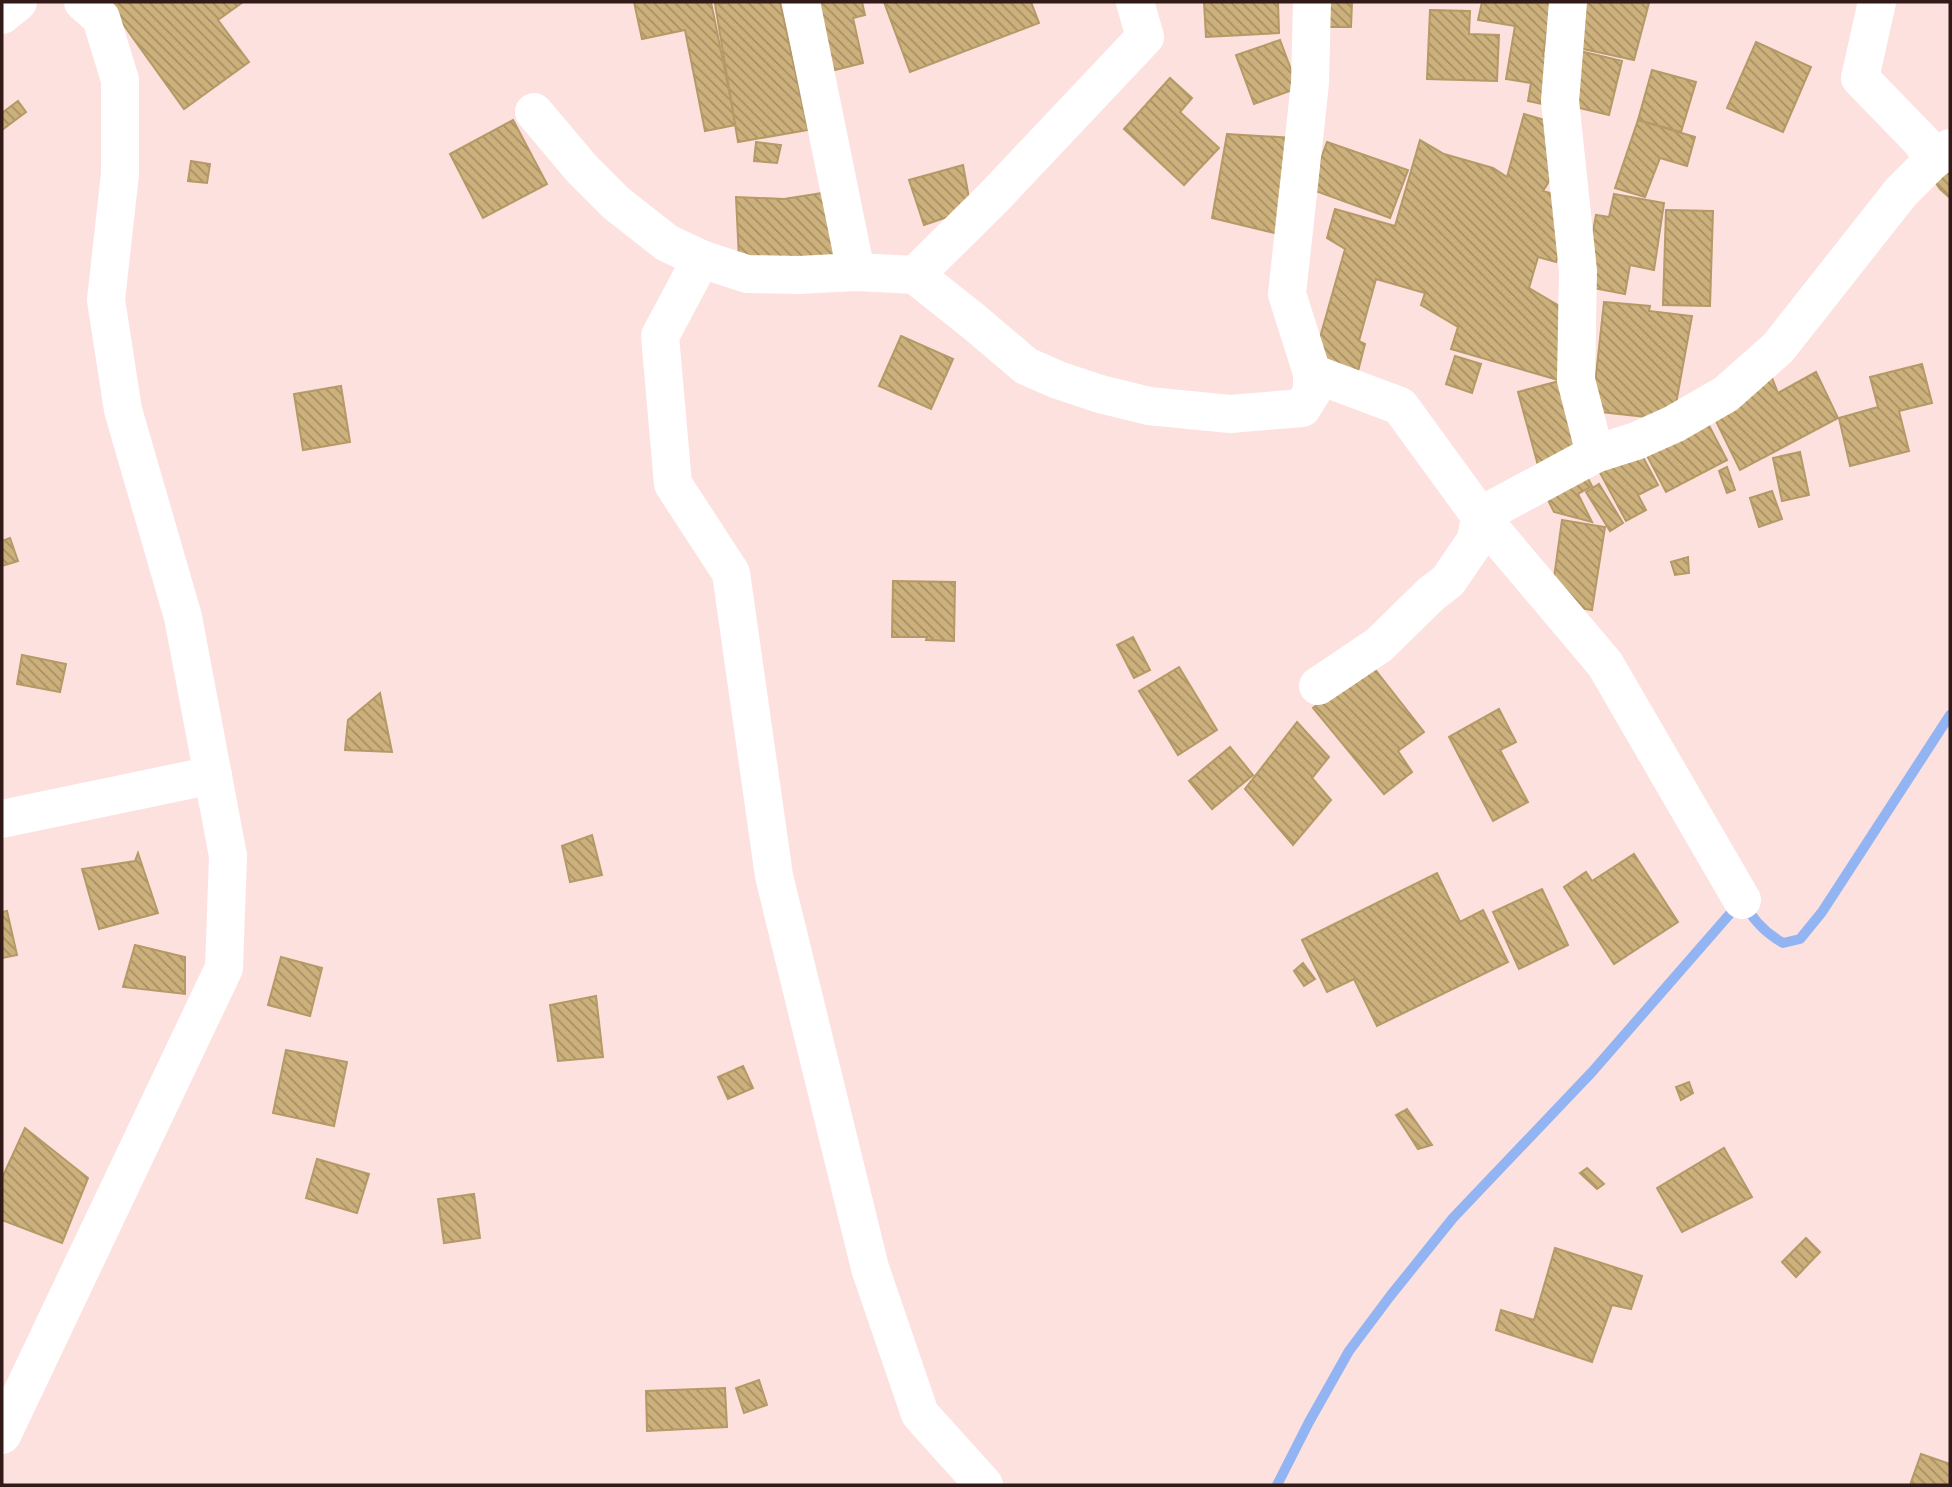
<svg xmlns="http://www.w3.org/2000/svg" width="1952" height="1487" font-family="'Alegreya Sans',sans-serif">
  <defs>
    <pattern id="building-back-hatch" width="6" height="6" patternUnits="userSpaceOnUse" patternTransform="scale(1.75)"><rect width="6" height="6" fill="#cdb17c"/><path d="M-1 5l2 2M0 0l6 6M5-1l2 2" fill="none" stroke="#a78f65"/></pattern>
  </defs>
  <rect width="100%" height="100%" fill="#fce1df"/>
  <g fill="none" stroke-linecap="round" stroke-linejoin="round">
    <path stroke="#92b4f3" stroke-width="10" d="M1277,1485l32,-63 40,-71 42,-56 62,-77 139,-146 150,-172c10,19 23,33 41,43l17,-4 22,-27 128,-197"/>
  </g>
  <g fill="url(#building-back-hatch)" stroke="#b59966" stroke-width="2">
    <path d="M110,2h133l-25,18 31,42 -65,47 -76,-106z"/>
    <path d="M634,2h77l25,123 -31,6 -20,-101 -43,9z"/>
    <path d="M734,2h46l28,128 -70,12 -23,-138z"/>
    <path d="M808,2h54l3,13 -12,3 10,45 -40,10z"/>
    <path d="M884,2h147l8,21 -129,49z"/>
    <path d="M1204,2h74l1,31 -73,4z"/>
    <path d="M1318,2h34l-1,25h-34z"/>
    <path d="M1482,2l70,1 -9,53 12,2 -8,47 -19,-4 3,-18 -25,-4 9,-53 -37,-6z"/>
    <path d="M1585,2l64,1 -15,57 -60,-13z"/>
    <path d="M1430,10l40,1 -1,23 30,1 -2,46 -70,-2z"/>
    <path d="M1280,40l18,48 -44,16 -18,-49z"/>
    <path d="M1756,42l55,25 -28,65 -56,-24z"/>
    <path d="M1580,51l42,10 -13,54 -42,-10z"/>
    <path d="M1652,70l44,12 -15,50 -43,-12z"/>
    <path d="M1170,78l22,20 -12,14 39,36 -35,37 -60,-56z"/>
    <path d="M18,101l8,11 -24,18v-17z"/>
    <path d="M1524,114l41,12 -17,57 -5,8 31,9 -18,62 -18,-5 -9,31 54,32 -18,62 -114,-33 7,-22 -37,-22 4,-12 -49,-14 -17,62 6,3 -8,31 -44,-13 32,-113 -18,-11 8,-29 60,17 25,-86 24,14 49,14 14,9z"/>
    <path d="M513,120l34,64 -64,34 -33,-64z"/>
    <path d="M1638,120l57,17 -8,29 -27,-8 -15,39 -30,-9z"/>
    <path d="M1227,134l67,4 -11,97 -71,-17z"/>
    <path d="M756,142l25,3 -4,18 -23,-2z"/>
    <path d="M1327,142l81,28 -18,48 -80,-29z"/>
    <path d="M191,161l19,3 -3,19 -19,-2z"/>
    <path d="M1950,162v36l-10,-9 -9,-13z"/>
    <path d="M963,165l8,44 -47,16 -15,-45z"/>
    <path d="M829,192l15,81 -105,-14 -3,-62 48,2z"/>
    <path d="M1614,194l50,9 -10,67 -24,-5 -5,29 -42,-8 13,-71 13,2z"/>
    <path d="M1666,210l47,1 -3,95 -47,-1z"/>
    <path d="M1604,302l46,4 -1,5 43,5 -19,104 -81,-9z"/>
    <path d="M901,336l52,23 -22,50 -52,-23z"/>
    <path d="M1455,356l26,8 -9,29 -26,-9z"/>
    <path d="M1922,364l10,39 -33,8 10,40 -59,15 -11,-48 39,-11 -8,-30z"/>
    <path d="M1816,372l22,46 -98,52 -30,-61 60,-36 8,20z"/>
    <path d="M1559,381l20,77 -40,11 -21,-77z"/>
    <path d="M341,386l9,56 -47,8 -9,-56z"/>
    <path d="M1703,414l24,46 -61,32 -24,-46z"/>
    <path d="M1638,448l20,37 -20,10 8,15 -20,11 -28,-52z"/>
    <path d="M1800,452l9,43 -27,6 -9,-43z"/>
    <path d="M1727,467l8,23 -8,3 -8,-22z"/>
    <path d="M1586,475l6,11 -14,8 14,28 -38,-10 -8,-16z"/>
    <path d="M1599,484l24,39 -13,8 -24,-39z"/>
    <path d="M1772,491l10,28 -23,8 -9,-29z"/>
    <path d="M1562,520l43,7 -13,83 -25,-4 -15,-14z"/>
    <path d="M10,538l8,23 -16,5v-25z"/>
    <path d="M1688,557l1,16 -14,2 -4,-13z"/>
    <path d="M893,581l62,1 -1,59 -28,-1 1,-3h-35z"/>
    <path d="M1133,637l17,33 -16,8 -17,-33z"/>
    <path d="M22,655l44,9 -6,28 -43,-8z"/>
    <path d="M1370,663l54,69 -26,19 14,21 -28,22 -71,-86z"/>
    <path d="M1179,667l38,63 -39,25 -39,-64z"/>
    <path d="M380,693l12,59 -47,-2 3,-30z"/>
    <path d="M1499,709l17,33 -16,8 28,52 -35,19 -44,-84z"/>
    <path d="M1297,722l32,35 -17,21 19,22 -38,45 -48,-56z"/>
    <path d="M1230,747l23,28 -41,34 -23,-28z"/>
    <path d="M592,835l10,40 -32,7 -8,-36z"/>
    <path d="M138,853l20,60 -59,16 -17,-60 53,-8z"/>
    <path d="M1634,854l44,68 -64,42 -50,-77 22,-15 6,9z"/>
    <path d="M1437,873l23,49 23,-12 25,52 -131,64 -23,-47 -27,13 -25,-52z"/>
    <path d="M1542,889l26,56 -49,24 -26,-57z"/>
    <path d="M7,911l10,44 -15,3v-46z"/>
    <path d="M135,945l50,12v37l-62,-7z"/>
    <path d="M281,957l41,11 -12,48 -42,-11z"/>
    <path d="M1303,963l12,16 -11,7 -10,-15z"/>
    <path d="M596,996l7,61 -45,4 -8,-56z"/>
    <path d="M286,1050l61,12 -13,64 -61,-13z"/>
    <path d="M743,1066l10,22 -25,11 -10,-22z"/>
    <path d="M1689,1082l4,11 -12,7 -5,-13z"/>
    <path d="M1407,1109l25,36 -14,4 -22,-34z"/>
    <path d="M25,1128l63,50 -26,65 -60,-23v-42z"/>
    <path d="M1724,1148l28,49 -70,35 -25,-44z"/>
    <path d="M317,1159l52,15 -12,39 -51,-15z"/>
    <path d="M1587,1168l17,16 -7,5 -17,-16z"/>
    <path d="M474,1194l6,44 -36,5 -6,-44z"/>
    <path d="M1806,1238l14,14 -24,25 -14,-15z"/>
    <path d="M1555,1248l87,28 -11,33 -19,-4 -20,57 -96,-32 5,-20 33,10z"/>
    <path d="M759,1380l8,25 -23,8 -8,-25z"/>
    <path d="M725,1388l2,39 -80,4 -1,-40z"/>
    <path d="M1921,1454l29,10v21h-40z"/>
  </g>
  <g fill="none" stroke-linecap="round" stroke-linejoin="round">
    <g stroke="#fff" stroke-width="38">
      <path d="M83,2l18,16 19,62v94l-14,126 17,110 60,207 45,239"/>
      <path d="M801,2l55,270"/>
      <path d="M1312,2l-2,81 -23,211 25,79 88,33 80,110 125,148 137,236"/>
      <path d="M1568,2l-8,99 18,170 -2,109 19,74"/>
      <path d="M1877,2l-17,76 63,65 9,18"/>
      <path d="M534,112l48,57 34,34 51,40 34,16 46,15 52,1 57,-3 59,3 58,46 53,45 32,14 42,14 49,12 81,8 72,-6 10,-16v-19"/>
      <path d="M915,275l78,-77 152,-161 -10,-35"/>
      <path d="M1318,686l61,-41 52,-51 17,-13 28,-41 4,-24 115,-62 41,-13 38,-17 52,-30 52,-46 123,-156 31,-31 18,-13"/>
      <path d="M2,819l211,-44"/>
    </g>
    <g stroke="#fff" stroke-width="38">
      <path d="M2,15l16,-13"/>
      <path d="M701,259l-41,77 13,148 58,89 43,303 96,392 50,146 64,71"/>
      <path d="M2,1435l222,-467 4,-112"/>
    </g>
  </g>
  <rect width="1952" height="1487" fill="none" stroke="#321a19" stroke-width="7"/>
</svg>
